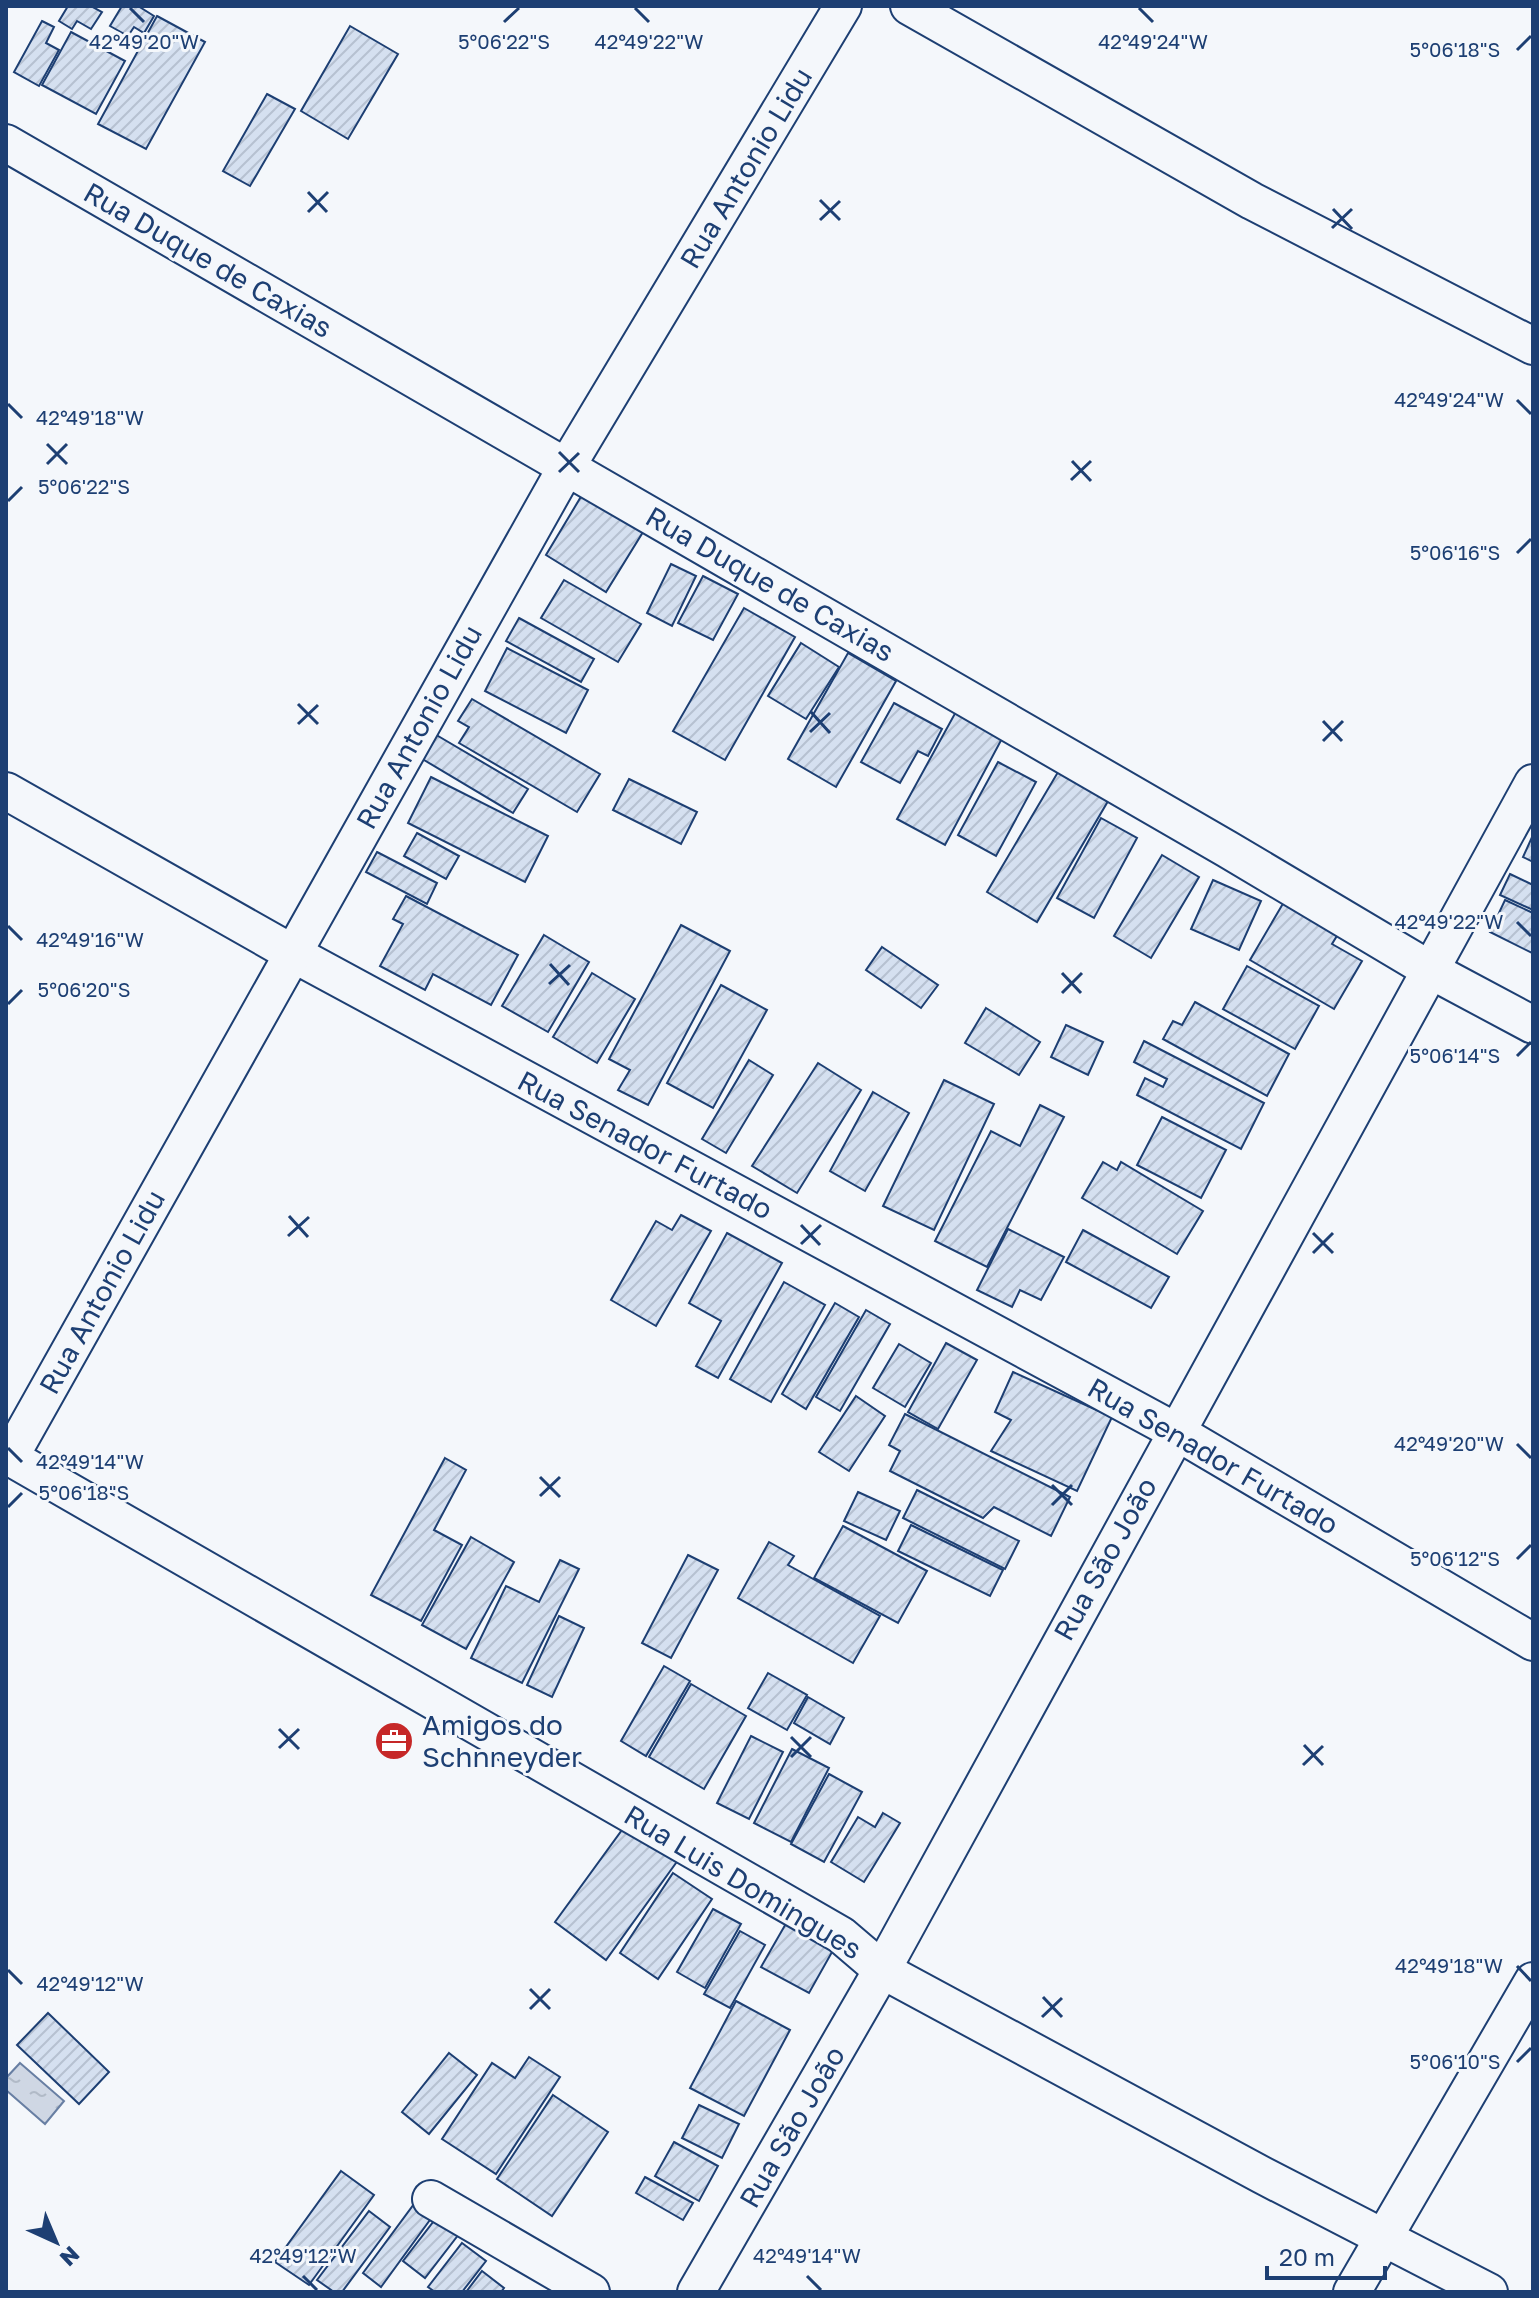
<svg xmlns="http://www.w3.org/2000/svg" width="1539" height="2298" font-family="'Golos Text',sans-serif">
  <defs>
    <pattern id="water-ripples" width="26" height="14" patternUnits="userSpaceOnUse" patternTransform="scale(2)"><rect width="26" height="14" fill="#cfd7e4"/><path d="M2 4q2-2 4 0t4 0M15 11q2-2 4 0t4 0" fill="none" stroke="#b1bac7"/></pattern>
    <pattern id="building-hatch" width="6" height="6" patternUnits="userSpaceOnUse" patternTransform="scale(2)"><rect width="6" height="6" fill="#d5e0f0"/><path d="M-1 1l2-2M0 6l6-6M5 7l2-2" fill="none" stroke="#b6c1d1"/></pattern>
  </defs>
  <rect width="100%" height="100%" fill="#f4f7fb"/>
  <path fill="url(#water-ripples)" stroke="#687fa3" stroke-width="2" d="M20,2063l44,38 -19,23 -39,-34v-12z"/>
  <g fill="url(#building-hatch)" stroke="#1d3f73" stroke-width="2">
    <path d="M68,6h23l11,6 -11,17 -14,-8 -5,8 -13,-8z"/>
    <path d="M122,6h16l16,10 -10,17 -10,-6 -6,9 -18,-10z"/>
    <path d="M157,16l48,26 -59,107 -48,-25z"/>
    <path d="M42,21l12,6 -8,16 13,7 -20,36 -25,-14z"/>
    <path d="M350,26l48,28 -50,85 -47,-28z"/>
    <path d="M71,32l54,29 -29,53 -54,-29z"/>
    <path d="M267,94l28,15 -45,77 -27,-15z"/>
    <path d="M582,495l61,37 -37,60 -60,-37z"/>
    <path d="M671,564l25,12 -24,50 -25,-13z"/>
    <path d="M703,576l35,18 -25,46 -35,-17z"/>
    <path d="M564,580l77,44 -23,38 -77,-44z"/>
    <path d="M744,608l51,29 -70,123 -52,-29z"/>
    <path d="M519,618l75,41 -13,23 -75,-41z"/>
    <path d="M801,643l38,24 -33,52 -38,-23z"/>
    <path d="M507,648l81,42 -22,43 -81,-42z"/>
    <path d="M848,653l48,28 -60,106 -48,-28z"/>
    <path d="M472,699l128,75 -23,38 -118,-69 10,-16 -11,-6z"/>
    <path d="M894,703l48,26 -14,27 -10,-5 -18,32 -39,-21z"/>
    <path d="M958,708l47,25 -60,112 -48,-26z"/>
    <path d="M433,733l95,56 -15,24 -94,-56z"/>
    <path d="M998,762l38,20 -40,74 -38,-21z"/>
    <path d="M1061,767l50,29 -74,126 -50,-30z"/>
    <path d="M431,777l117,59 -23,46 -117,-59z"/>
    <path d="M629,779l68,33 -16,32 -68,-34z"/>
    <path d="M1101,818l36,20 -43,80 -37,-20z"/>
    <path d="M417,833l42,23 -13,23 -42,-23z"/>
    <path d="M1533,835v27l-10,-5z"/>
    <path d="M377,852l60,31 -10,21 -61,-32z"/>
    <path d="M1162,855l37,22 -48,81 -37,-22z"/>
    <path d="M1510,874l23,11v25l-33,-15z"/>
    <path d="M1213,880l48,21 -22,49 -48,-21z"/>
    <path d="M1288,895l55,31 -11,18 30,17 -28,48 -84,-49z"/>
    <path d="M406,896l112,59 -27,50 -58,-31 -8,16 -45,-24 23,-42 -10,-5z"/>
    <path d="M1505,900l28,13 -1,40 -42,-21z"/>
    <path d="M681,925l49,26 -82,154 -30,-15 12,-20 -21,-11z"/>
    <path d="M544,935l45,27 -41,70 -46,-26z"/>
    <path d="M882,947l56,38 -17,23 -55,-38z"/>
    <path d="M1247,966l72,40 -24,43 -72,-40z"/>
    <path d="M592,973l43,26 -38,64 -44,-26z"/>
    <path d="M721,985l46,25 -54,98 -46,-25z"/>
    <path d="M1195,1002l94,52 -22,42 -104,-57 10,-18 9,4z"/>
    <path d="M986,1008l54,34 -21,33 -54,-32z"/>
    <path d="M1066,1025l37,17 -15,33 -37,-18z"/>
    <path d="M1144,1041l120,62 -23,46 -104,-54 8,-17 18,9 4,-8 -33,-17z"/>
    <path d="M749,1060l24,15 -47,78 -24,-14z"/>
    <path d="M818,1063l43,27 -64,103 -45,-27z"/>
    <path d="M944,1080l50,24 -60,126 -51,-24z"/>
    <path d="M873,1092l36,21 -44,78 -35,-20z"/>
    <path d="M1040,1105l24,12 -77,150 -52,-26 56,-110 29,15z"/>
    <path d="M1162,1117l64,33 -25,48 -64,-33z"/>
    <path d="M1103,1162l14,8 4,-8 82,49 -26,43 -95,-56z"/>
    <path d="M681,1215l30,16 -55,95 -45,-26 45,-79 16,9z"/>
    <path d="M1008,1229l56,28 -23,43 -21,-10 -8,17 -35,-17z"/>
    <path d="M1083,1230l86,47 -18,31 -85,-46z"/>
    <path d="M727,1233l55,30 -64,115 -22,-12 25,-45 -32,-18z"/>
    <path d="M784,1282l41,23 -54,97 -41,-23z"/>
    <path d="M835,1303l24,14 -53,92 -24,-15z"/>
    <path d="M866,1310l24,14 -50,87 -24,-14z"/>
    <path d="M946,1343l31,17 -39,69 -30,-17z"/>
    <path d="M899,1344l32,19 -26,44 -32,-19z"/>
    <path d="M1013,1372l99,45 -35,74 -86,-40 20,-31 -16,-8z"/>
    <path d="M856,1396l29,20 -36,55 -30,-19z"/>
    <path d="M905,1414l165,83 -19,39 -57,-29 -11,11 -93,-47 10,-20 -11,-6z"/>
    <path d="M445,1458l21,12 -32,60 28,15 -41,76 -50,-26z"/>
    <path d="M917,1490l102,51 -14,28 -102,-51z"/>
    <path d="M858,1492l42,19 -14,29 -42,-19z"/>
    <path d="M911,1525l92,45 -13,26 -92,-45z"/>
    <path d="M843,1526l84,45 -29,52 -84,-45z"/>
    <path d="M471,1537l43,25 -48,87 -44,-24z"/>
    <path d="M769,1542l25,14 -6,9 92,51 -27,47 -115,-65z"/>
    <path d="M688,1555l30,15 -47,88 -29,-15z"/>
    <path d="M560,1560l19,9 -57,114 -51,-25 35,-72 33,16z"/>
    <path d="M559,1616l25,12 -32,69 -25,-12z"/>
    <path d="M664,1666l26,15 -44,75 -25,-15z"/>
    <path d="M768,1673l39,22 -20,35 -39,-22z"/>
    <path d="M691,1684l55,32 -42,73 -55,-32z"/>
    <path d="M808,1697l36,21 -14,26 -36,-21z"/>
    <path d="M751,1736l32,16 -34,67 -32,-16z"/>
    <path d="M792,1749l37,19 -38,74 -37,-19z"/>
    <path d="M829,1774l33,18 -38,70 -33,-18z"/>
    <path d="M883,1813l17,10 -36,59 -33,-20 27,-45 17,10z"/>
    <path d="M630,1819l51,37 -75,104 -51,-38z"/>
    <path d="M673,1873l39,26 -54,80 -38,-26z"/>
    <path d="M713,1909l28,15 -36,64 -28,-16z"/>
    <path d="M788,1920l48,25 -27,48 -48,-26z"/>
    <path d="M740,1931l25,14 -35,63 -26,-14z"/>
    <path d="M736,2001l54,29 -46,86 -54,-28z"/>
    <path d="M48,2013l61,59 -30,32 -62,-59z"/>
    <path d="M449,2053l28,22 -48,59 -27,-22z"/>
    <path d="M529,2057l31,20 -64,97 -54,-35 50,-76 23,15z"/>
    <path d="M553,2095l55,37 -56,84 -55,-37z"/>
    <path d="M699,2105l40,19 -17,34 -40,-20z"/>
    <path d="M674,2142l44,24 -19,35 -44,-25z"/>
    <path d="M341,2171l33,24 -65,90 -34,-23z"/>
    <path d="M645,2177l48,26 -10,17 -47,-27z"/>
    <path d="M417,2200l18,13 -54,74 -18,-14z"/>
    <path d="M369,2211l21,16 -48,65h-8l-17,-12z"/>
    <path d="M437,2217l22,17 -34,44 -22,-17z"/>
    <path d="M462,2243l24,18 -24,31h-27l-7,-5z"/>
    <path d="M482,2271l22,17 -3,4h-35z"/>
  </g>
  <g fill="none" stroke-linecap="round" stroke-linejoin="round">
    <defs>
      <g id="street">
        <path d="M909,6l343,195 281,145"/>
        <path d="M6,143l1221,706 205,122 101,54"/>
        <path d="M6,791l286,162 883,478 358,211"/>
        <path d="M6,1455l835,480 41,35 380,205 227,117"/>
        <path d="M10,1457l557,-991 276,-460"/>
        <path d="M431,2199l160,93"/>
        <path d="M696,2292l186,-322 651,-1187"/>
        <path d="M1352,2292l181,-311"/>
      </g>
    </defs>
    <use href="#street" stroke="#1d3f73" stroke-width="40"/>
    <use href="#street" stroke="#f4f7fb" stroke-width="36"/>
  </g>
  <path fill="none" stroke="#1d3f73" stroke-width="3" d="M130,8l14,14M635,8l14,14M1139,8l14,14M504,22l15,-14M1517,50l14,-14M308,192l19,20M820,200l20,20M1333,209l19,20M308,212l20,-20M820,220l20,-19M1332,228l20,-19M1517,400l14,14M8,404l14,14M47,444l20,20M559,452l20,20M1072,461l19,20M47,464l20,-20M559,472l20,-19M1071,480l20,-19M8,501l14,-14M1517,553l14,-14M298,704l20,20M811,712l19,21M1323,721l19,20M298,724l20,-19M810,732l20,-19M1323,741l20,-20M1517,922l14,14M8,926l14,14M550,964l19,21M1062,973l19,20M549,984l21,-19M1062,993l20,-20M8,1004l14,-14M1517,1056l14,-14M289,1216l19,21M801,1225l19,20M1313,1233l20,20M288,1236l21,-19M801,1244l20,-19M1313,1253l20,-20M1517,1444l14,14M8,1448l14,14M540,1477l20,20M1052,1485l20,20M540,1496l20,-19M1052,1505l20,-20M8,1507l14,-14M1517,1559l14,-14M279,1729l20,20M791,1737l20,20M1304,1745l19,20M279,1748l20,-19M791,1757l20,-20M1303,1765l20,-19M1517,1966l14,15M8,1970l14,14M530,1989l20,20M1043,1997l19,20M530,2009l20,-20M1042,2017l20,-19M1517,2062l14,-14M303,2276l14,14M807,2276l14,14"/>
  <defs>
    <symbol id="office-disc" viewBox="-11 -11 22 22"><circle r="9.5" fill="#c62828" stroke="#f4f7fb"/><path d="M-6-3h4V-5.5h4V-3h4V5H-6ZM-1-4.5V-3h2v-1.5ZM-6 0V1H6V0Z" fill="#fff"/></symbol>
  </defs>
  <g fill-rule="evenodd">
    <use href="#office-disc" x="372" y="1719" width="44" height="44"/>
  </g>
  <g text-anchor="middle" stroke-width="6" stroke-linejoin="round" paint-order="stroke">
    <g font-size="28" fill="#1d3f73" stroke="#f4f7fb">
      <text transform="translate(746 168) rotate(-59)" y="10">Rua Antonio Lidu</text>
      <text transform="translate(208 260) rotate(30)" y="10">Rua Duque de Caxias</text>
      <text transform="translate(770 584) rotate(30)" y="10">Rua Duque de Caxias</text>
      <text transform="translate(419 727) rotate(-61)" y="10">Rua Antonio Lidu</text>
      <text transform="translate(645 1145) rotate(28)" y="10">Rua Senador Furtado</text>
      <text transform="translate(102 1292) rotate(-61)" y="10">Rua Antonio Lidu</text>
      <text transform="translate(1213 1456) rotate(30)" y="10">Rua Senador Furtado</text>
      <text transform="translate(1105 1559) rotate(-61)" y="10">Rua São João</text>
      <text transform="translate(743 1882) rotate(31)" y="10">Rua Luis Domingues</text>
      <text transform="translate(792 2127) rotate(-60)" y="10">Rua São João</text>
    </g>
    <g font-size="28" fill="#1d3f73" stroke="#f4f7fb" text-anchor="start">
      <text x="422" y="1735">Amigos do<tspan x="422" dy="32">Schnneyder</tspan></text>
    </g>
  </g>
  <g font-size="20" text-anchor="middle" fill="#1d3f73" stroke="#f4f7fb" stroke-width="6" stroke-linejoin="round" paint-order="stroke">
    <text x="504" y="49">5°06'22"S</text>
    <text x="144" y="49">42°49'20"W</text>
    <text x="649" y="49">42°49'22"W</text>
    <text x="1153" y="49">42°49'24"W</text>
    <text x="1455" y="57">5°06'18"S</text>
    <text x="1449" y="407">42°49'24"W</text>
    <text x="90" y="425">42°49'18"W</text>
    <text x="84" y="494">5°06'22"S</text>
    <text x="1455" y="560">5°06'16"S</text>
    <text x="1449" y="929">42°49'22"W</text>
    <text x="90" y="947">42°49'16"W</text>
    <text x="84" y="997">5°06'20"S</text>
    <text x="1455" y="1063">5°06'14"S</text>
    <text x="1449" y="1451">42°49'20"W</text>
    <text x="90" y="1469">42°49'14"W</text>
    <text x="84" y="1500">5°06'18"S</text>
    <text x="1455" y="1566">5°06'12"S</text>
    <text x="1449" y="1973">42°49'18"W</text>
    <text x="90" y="1991">42°49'12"W</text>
    <text x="1455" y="2069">5°06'10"S</text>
    <text x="303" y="2263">42°49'12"W</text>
    <text x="807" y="2263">42°49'14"W</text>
  </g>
  <rect width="1539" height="2298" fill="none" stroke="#1d3f73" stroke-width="16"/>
  <g transform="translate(56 2242) rotate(136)" stroke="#f4f7fb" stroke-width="6" paint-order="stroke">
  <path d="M0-6L14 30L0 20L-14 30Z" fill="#1d3f73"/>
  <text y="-12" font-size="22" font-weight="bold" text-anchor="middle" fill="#1d3f73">N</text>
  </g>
  <path d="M1267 2266v12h118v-12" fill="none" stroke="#1d3f73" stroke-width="4"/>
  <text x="1279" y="2266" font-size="24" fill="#1d3f73" stroke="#f4f7fb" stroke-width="6" paint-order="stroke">20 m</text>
</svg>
